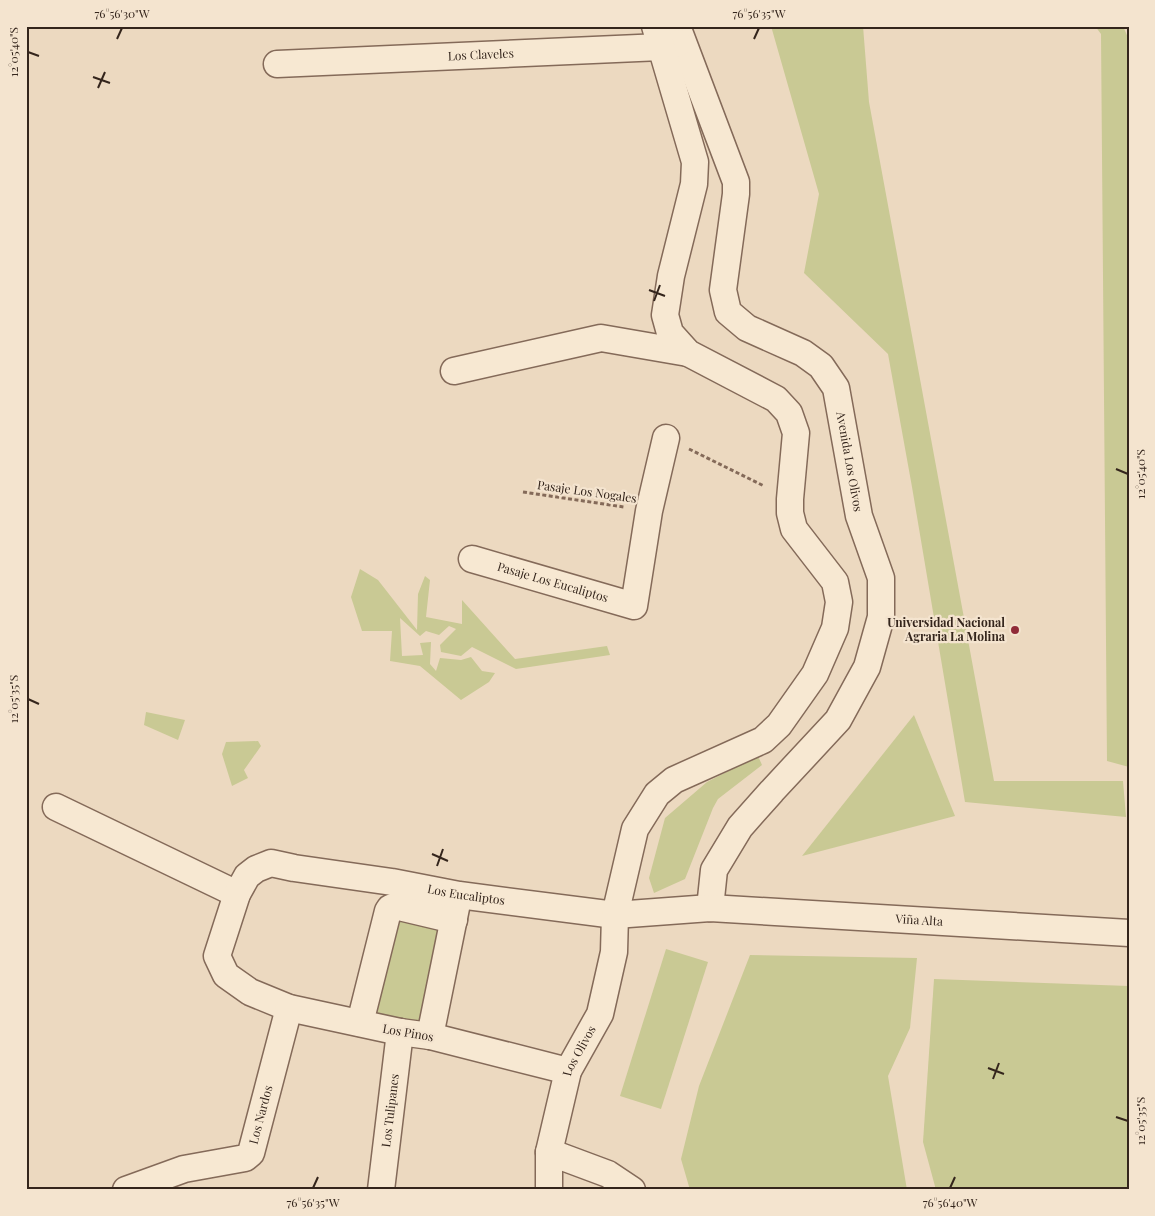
<svg xmlns="http://www.w3.org/2000/svg" width="1155" height="1216" font-family="'Playfair Display',serif">
  <rect width="100%" height="100%" fill="#ecd9c0"/>
  <g fill="#c9c994">
    <path d="M771,26h92l6,76 125,679h129l3,36 -161,-15 -53,-315 -24,-133 -84,-81 15,-79z"/>
    <path d="M1095,26h28l6,14 -1,195 1,54v478l-22,-6 -6,-727z"/>
    <path d="M360,569l18,11 39,50 1,-36 7,-18 5,4 -4,37 36,7v-24l53,59 92,-13 3,9 -94,14 -44,-22 -11,9 -20,-4 -1,-7 16,-16 -7,-3 -10,9 -13,-4 -6,5 -20,-18 2,38 21,-1 -3,-12 11,-1 -1,22 6,7 4,-13 21,2 10,-3 11,14 13,2 -6,9 -28,18 -41,-34 -30,-5 2,-30h-30l-11,-34z"/>
    <path d="M146,712l39,8 -7,20 -34,-15z"/>
    <path d="M914,715l41,101 -153,40z"/>
    <path d="M258,741l3,5 -17,24 4,8 -16,8 -10,-32 4,-12z"/>
    <path d="M758,756l4,9 -44,34 -5,9 -28,71 -31,14 -5,-15 16,-60 42,-36z"/>
    <path d="M393,912l49,10 -21,104 -48,-10z"/>
    <path d="M666,949l42,13 -47,147 -41,-13z"/>
    <path d="M750,955l167,3 -7,70 -22,48 19,114h-217l-9,-31 18,-73z"/>
    <path d="M934,979l195,7v204h-193l-13,-48z"/>
  </g>
  <g fill="none" stroke-linecap="round" stroke-linejoin="round">
    <defs>
      <g id="minor">
        <path id="s1" d="M677,26l59,156v12l-13,96 5,22 19,16 56,25 18,13 15,22 23,128 22,62v39l-14,50 -29,53 -66,71 -32,36 -26,43 -4,38"/>
        <path id="s2" d="M277,64l384,-17 17,-4"/>
        <path d="M454,371l147,-33 87,15"/>
        <path id="s3" d="M472,559l162,47 15,-95 17,-73"/>
        <path d="M56,807l181,87"/>
        <path d="M360,1023l28,-112 2,-3 5,-2 59,14"/>
        <path d="M430,1036l27,-133"/>
        <path id="s4" d="M568,1071l-138,-35 -30,-4 -111,-24 -39,-16 -24,-17 -9,-19 20,-62 10,-18 9,-7 15,-6 23,5 98,14 67,13 156,20 95,-7 419,25"/>
        <path d="M549,1152l59,22 24,16"/>
        <path id="s5" d="M126,1190l58,-21 61,-11 6,-5 38,-145"/>
        <path id="s6" d="M381,1190l19,-158"/>
        <path id="s7" d="M549,1190v-38l19,-81 32,-57 14,-62 1,-37 20,-86 22,-35 17,-14 89,-40 16,-15 36,-51 20,-46 4,-26 -4,-20 -41,-53 -4,-16v-14l6,-66 -7,-20 -13,-14 -88,-46 -18,-20 -5,-18 6,-39 23,-92 1,-22 -40,-136"/>
      </g>
    </defs>
    <use href="#minor" stroke="#846a59" stroke-width="29"/>
    <g stroke="#846a59" stroke-width="3" stroke-dasharray="4 2.5" stroke-linecap="butt">
      <path d="M689,449l75,37"/>
      <path d="M523,492l101,15"/>
    </g>
    <use href="#minor" stroke="#f7e8d2" stroke-width="26"/>
  </g>
  <path fill="none" stroke="#34251c" stroke-width="2" d="M117,39l5,-11M754,39l5,-11M28,52l11,4M93,77l17,6M98,88l7,-16M649,290l16,6M654,301l6,-16M1116,469l12,5M28,699l11,5M432,854l16,7M437,866l6,-17M988,1068l16,6M993,1079l6,-16M1116,1117l12,4M313,1188l5,-11M950,1188l5,-11"/>
  <circle fill="#902b38" stroke="#f4e4cf" stroke-width="2" cx="1015" cy="630" r="5"/>
  <g text-anchor="middle" stroke-width="4.5" stroke-linejoin="round" paint-order="stroke">
    <g font-size="12" fill="#34251c" stroke="#f4e4cf">
      <text dy="4" stroke="none"><textPath href="#s2" startOffset="204">Los Claveles</textPath></text>
      <text dy="4" stroke="none"><textPath href="#s1" startOffset="508">Avenida Los Olivos</textPath></text>
      <text transform="translate(587 492) rotate(8)" y="4">Pasaje Los Nogales</text>
      <text dy="4" stroke="none"><textPath href="#s3" startOffset="84">Pasaje Los Eucaliptos</textPath></text>
      <text dy="4" stroke="none"><textPath href="#s4" startOffset="690">Los Eucaliptos</textPath></text>
      <text dy="4" stroke="none"><textPath href="#s4" startOffset="1145">Viña Alta</textPath></text>
      <text transform="translate(408 1033) rotate(10)" y="4">Los Pinos</text>
      <text dy="4" stroke="none"><textPath href="#s7" startOffset="144">Los Olivos</textPath></text>
      <text dy="4" stroke="none"><textPath href="#s6" startOffset="80">Los Tulipanes</textPath></text>
      <text dy="4" stroke="none"><textPath href="#s5" startOffset="171">Los Nardos</textPath></text>
    </g>
    <g font-size="12" font-weight="bold" fill="#34251c" stroke="#f4e4cf" text-anchor="end">
      <text x="1005" y="627">Universidad Nacional<tspan x="1005" dy="14">Agraria La Molina</tspan></text>
    </g>
  </g>
  <rect width="1155" height="1216" fill="none" stroke="#f4e4cf" stroke-width="55"/>
  <rect x="28" y="28" width="1100" height="1160" fill="none" stroke="#34251c" stroke-width="2"/>
  <g font-size="12" text-anchor="middle" fill="#34251c">
    <text x="122" y="18">76°56'30"W</text>
    <text x="759" y="18">76°56'35"W</text>
    <text transform="translate(14 52) rotate(-90)" y="4">12°05'40"S</text>
    <text transform="translate(1141 474) rotate(-90)" y="4">12°05'40"S</text>
    <text transform="translate(14 699) rotate(-90)" y="4">12°05'35"S</text>
    <text transform="translate(1141 1121) rotate(-90)" y="4">12°05'35"S</text>
    <text x="313" y="1207">76°56'35"W</text>
    <text x="950" y="1207">76°56'40"W</text>
  </g>
</svg>
